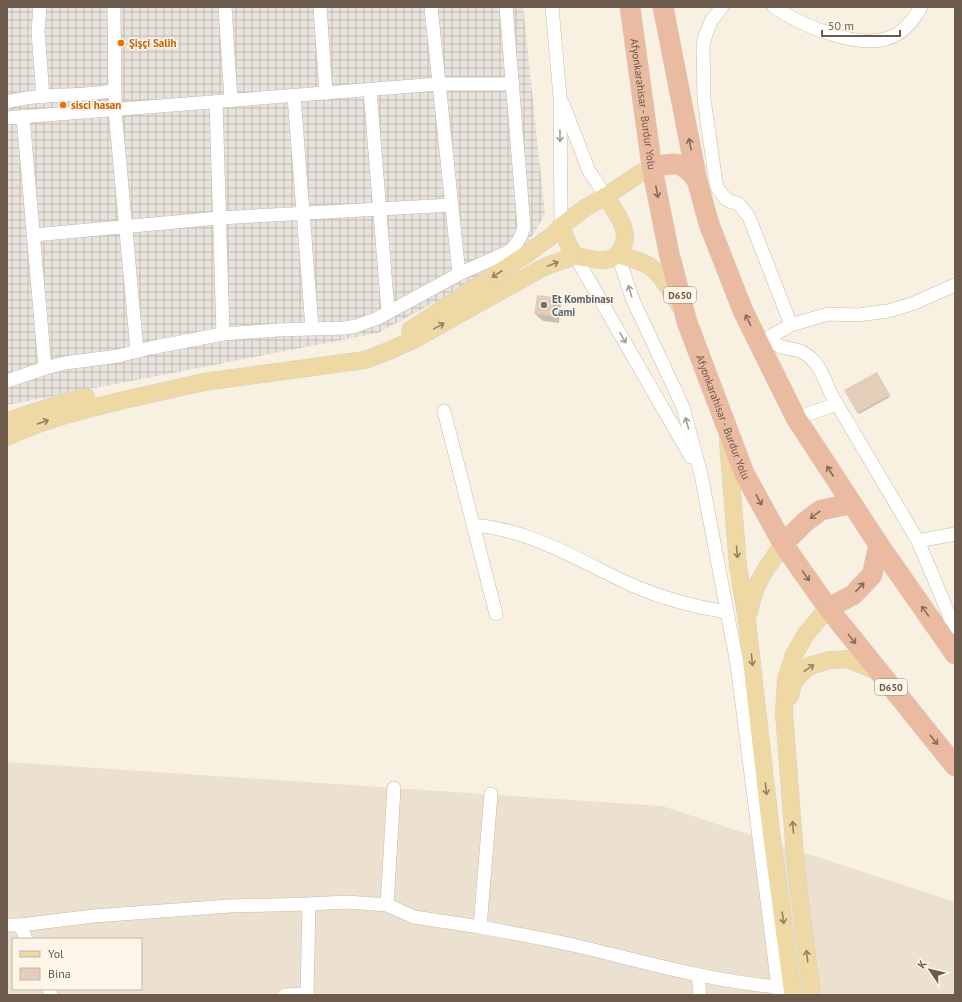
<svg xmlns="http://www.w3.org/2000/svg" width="962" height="1002" font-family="'PT Sans',sans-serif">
  <defs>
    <pattern id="industrial-grid" width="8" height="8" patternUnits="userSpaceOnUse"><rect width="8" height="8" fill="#e8e3dd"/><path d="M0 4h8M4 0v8" fill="none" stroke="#c0bbb5"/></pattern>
  </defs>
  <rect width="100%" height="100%" fill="#f8f1e2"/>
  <path fill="#ece1d0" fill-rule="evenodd" d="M7,762l655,44 293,96v93h-948zM13,939h128v50h-128z"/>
  <path fill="url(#industrial-grid)" d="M7,7h516l22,208 -26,42 -141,76 -371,72z"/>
  <g fill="#0003">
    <path d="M553,298l8,7 -2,18 -16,-2 -8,-7z"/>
    <path d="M878,374l12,23 -31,17 -2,-2z"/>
  </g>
  <g fill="#e5ceb9">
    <path d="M537,295l17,2 -3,19 -17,-2z"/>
    <path d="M877,372l13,23 -33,18 -13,-23z"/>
  </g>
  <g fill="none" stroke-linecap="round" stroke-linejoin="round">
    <defs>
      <g id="minor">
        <path d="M40,7l-2,24 5,66"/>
        <path d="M114,7l1,103 22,241"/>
        <path d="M225,7l6,94"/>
        <path d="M320,7l6,86"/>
        <path d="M431,7l28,267"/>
        <path d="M552,7l8,90 1,129"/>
        <path d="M722,7l-11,14 -6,16 -2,9 1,53 12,84 2,6 7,9 4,3 10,3 10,13 42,108"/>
        <path d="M774,7c28,19 92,47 123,27 11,-6 18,-17 24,-27"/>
        <path d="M370,90l18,222"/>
        <path d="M294,96l18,232"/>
        <path d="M7,102c35,-10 73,-4 108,-12"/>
        <path d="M216,102l7,232"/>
        <path d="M563,104l26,67 17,25"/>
        <path d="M23,117l22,251"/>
        <path d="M7,118l432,-34h74"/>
        <path d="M34,235l185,-17 233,-13"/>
        <path d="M618,255l14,43 51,109 18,67 36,190 42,331"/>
        <path d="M575,256l116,201"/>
        <path d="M769,337c10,12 14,10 28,13 19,5 27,27 34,44l87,147 32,76 -1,11 -5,10"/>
        <path d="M762,341l29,-16 37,-11 30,1 30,-4 24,-7 43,-19"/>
        <path d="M7,381l38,-13 20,-5 53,-7 32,-8 73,-14 55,-4 67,-2 11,-2 22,-8 81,-44 49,-22c9,-7 13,-14 16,-25l-18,-220"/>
        <path d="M444,411l52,203"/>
        <path d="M796,418l41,-14"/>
        <path d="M473,525c60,5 108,37 161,61 30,13 61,21 93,26"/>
        <path d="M918,541l37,-7"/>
        <path d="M387,905l27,12 66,10 11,-133"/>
        <path d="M7,925h13l6,14"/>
        <path d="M20,925l74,-9 136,-10 79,-2 37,-2 41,3 7,-117"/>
        <path d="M480,927c31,6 62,11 93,18 68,16 135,36 205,42"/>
        <path d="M698,975l2,20"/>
        <path d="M49,989l2,6"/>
        <path d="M285,995l22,-1 2,-90"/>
      </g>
      <g id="major">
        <path d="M606,196c6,10 13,20 17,30 6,17 -4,36 -23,34 -8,0 -17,-3 -25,-4l-6,-10 -8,-20 24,-18z"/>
        <path d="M606,196l33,-22 13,-6"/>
        <path d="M618,255c11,3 24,6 33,12 11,8 22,28 29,39"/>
        <path d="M410,330l114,-74 30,-22 7,-8"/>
        <path d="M7,422c26,-11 52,-18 79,-25"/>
        <path d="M7,437c37,-18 77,-27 117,-37 26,-6 53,-12 80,-18l161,-22 26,-10 26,-12 127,-71 31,-11"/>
        <path d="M728,441l10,125 9,55 24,210 22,164"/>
        <path d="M749,613c5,-30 17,-44 34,-69"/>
        <path d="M790,696l4,-15 15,-15 21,-6 17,-1 32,13"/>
        <path d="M812,995l-16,-127 -12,-155 2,-34 8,-24 12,-21 22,-26"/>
      </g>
      <g id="highway">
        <path id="s1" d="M630,7l22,161 17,85 18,69 57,151 39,71 45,64 127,158"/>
        <path d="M663,7l34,173 12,44 34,87 53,107 83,127 76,109"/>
        <path d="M652,168c23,-6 29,-8 45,12"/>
        <path d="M783,544l22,-22 16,-12 30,-6"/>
        <path d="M828,608l25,-13 19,-20 7,-30"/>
      </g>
    </defs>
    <use href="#minor" stroke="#c7b9ab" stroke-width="14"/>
    <use href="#major" stroke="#d6d1cd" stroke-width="18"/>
    <use href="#highway" stroke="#d6d1cd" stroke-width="21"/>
    <use href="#minor" stroke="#fff" stroke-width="13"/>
    <use href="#major" stroke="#eed8a3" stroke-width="17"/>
    <use href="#highway" stroke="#eabaa1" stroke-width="20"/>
  </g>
  <defs><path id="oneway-shaft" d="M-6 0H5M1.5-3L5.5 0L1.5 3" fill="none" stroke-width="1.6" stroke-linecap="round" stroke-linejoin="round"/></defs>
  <g stroke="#a79c94">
    <use href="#oneway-shaft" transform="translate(560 136) rotate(89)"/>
    <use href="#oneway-shaft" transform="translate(630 291) rotate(-107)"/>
    <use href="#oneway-shaft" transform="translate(623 338) rotate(60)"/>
    <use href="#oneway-shaft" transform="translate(687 423) rotate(-105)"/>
  </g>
  <g stroke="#856d5d">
    <use href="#oneway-shaft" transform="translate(690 144) rotate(-101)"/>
    <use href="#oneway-shaft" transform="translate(657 192) rotate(79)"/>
    <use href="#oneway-shaft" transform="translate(748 320) rotate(-116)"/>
    <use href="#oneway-shaft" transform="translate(830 471) rotate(-123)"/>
    <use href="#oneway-shaft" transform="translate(759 500) rotate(61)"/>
    <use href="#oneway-shaft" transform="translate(815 515) rotate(144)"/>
    <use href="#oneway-shaft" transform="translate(806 576) rotate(55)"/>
    <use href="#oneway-shaft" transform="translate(860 587) rotate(-47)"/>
    <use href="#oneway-shaft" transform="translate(925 611) rotate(-125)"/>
    <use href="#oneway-shaft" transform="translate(852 639) rotate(52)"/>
    <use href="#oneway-shaft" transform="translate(934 740) rotate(51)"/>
  </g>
  <g stroke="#938066">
    <use href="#oneway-shaft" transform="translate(553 264) rotate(-22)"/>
    <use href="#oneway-shaft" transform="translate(497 274) rotate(147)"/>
    <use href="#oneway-shaft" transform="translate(439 326) rotate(-29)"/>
    <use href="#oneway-shaft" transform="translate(43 422) rotate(-19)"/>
    <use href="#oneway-shaft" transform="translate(737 552) rotate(85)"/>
    <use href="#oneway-shaft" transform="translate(752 660) rotate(84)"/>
    <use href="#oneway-shaft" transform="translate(809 668) rotate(-34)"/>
    <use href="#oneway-shaft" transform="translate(766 789) rotate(84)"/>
    <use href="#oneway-shaft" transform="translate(793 827) rotate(-94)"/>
    <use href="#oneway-shaft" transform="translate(783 918) rotate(82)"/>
    <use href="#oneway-shaft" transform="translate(807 956) rotate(-97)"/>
  </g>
  <g fill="#e8710a" stroke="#fcf5e8" stroke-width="1.5">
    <circle cx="121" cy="43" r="4"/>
    <circle cx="63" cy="105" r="4"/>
  </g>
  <circle fill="#6b7280" stroke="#fcf5e8" stroke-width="1.5" cx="544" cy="305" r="4"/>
  <g text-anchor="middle" stroke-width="3.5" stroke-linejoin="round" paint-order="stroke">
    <g fill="#fcf5e8" stroke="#97887b" stroke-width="1">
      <rect x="664" y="287" width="32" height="16" rx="3"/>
      <rect x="875" y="679" width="32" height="16" rx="3"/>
    </g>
    <g font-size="10" font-weight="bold" fill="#6c5a4c">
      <text x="680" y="299">D650</text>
      <text x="891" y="691">D650</text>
    </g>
    <g font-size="11" font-weight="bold" fill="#c56008" stroke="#fcf5e8" text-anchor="start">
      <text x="129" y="47">Şişçi Salih</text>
      <text x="71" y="109">sisci hasan</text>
    </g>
    <g font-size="11" fill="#6c5a4c" stroke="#fcf5e8">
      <text dy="4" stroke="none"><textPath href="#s1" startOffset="98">Afyonkarahisar - Burdur Yolu</textPath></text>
      <text dy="4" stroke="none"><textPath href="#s1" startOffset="422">Afyonkarahisar - Burdur Yolu</textPath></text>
    </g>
    <g font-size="11" font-weight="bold" fill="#5b616d" stroke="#fcf5e8" text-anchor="start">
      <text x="552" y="303">Et Kombinası<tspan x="552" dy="13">Cami</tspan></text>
    </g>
  </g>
  <rect width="962" height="1002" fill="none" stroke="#6c5a4c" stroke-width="16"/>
  <rect x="12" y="938" width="130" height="52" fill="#fcf5e8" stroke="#c2b7aa"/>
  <rect x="20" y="951" width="20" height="6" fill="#eed8a3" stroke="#c2b7aa"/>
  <text x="48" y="958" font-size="12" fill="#6c5a4c">Yol</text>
  <rect x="20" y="968" width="20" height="12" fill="#e5ceb9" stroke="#c2b7aa"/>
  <text x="48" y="978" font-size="12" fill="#6c5a4c">Bina</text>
  <g transform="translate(930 970) rotate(305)" stroke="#fcf5e8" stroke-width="3" paint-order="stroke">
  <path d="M0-3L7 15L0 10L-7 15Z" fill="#6c5a4c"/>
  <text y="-6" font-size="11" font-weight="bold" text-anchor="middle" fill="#6c5a4c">K</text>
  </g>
  <path d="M822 30v6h78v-6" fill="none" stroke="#6c5a4c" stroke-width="2"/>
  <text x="828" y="30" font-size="12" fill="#6c5a4c" stroke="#fcf5e8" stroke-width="3" paint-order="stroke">50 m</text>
</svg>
